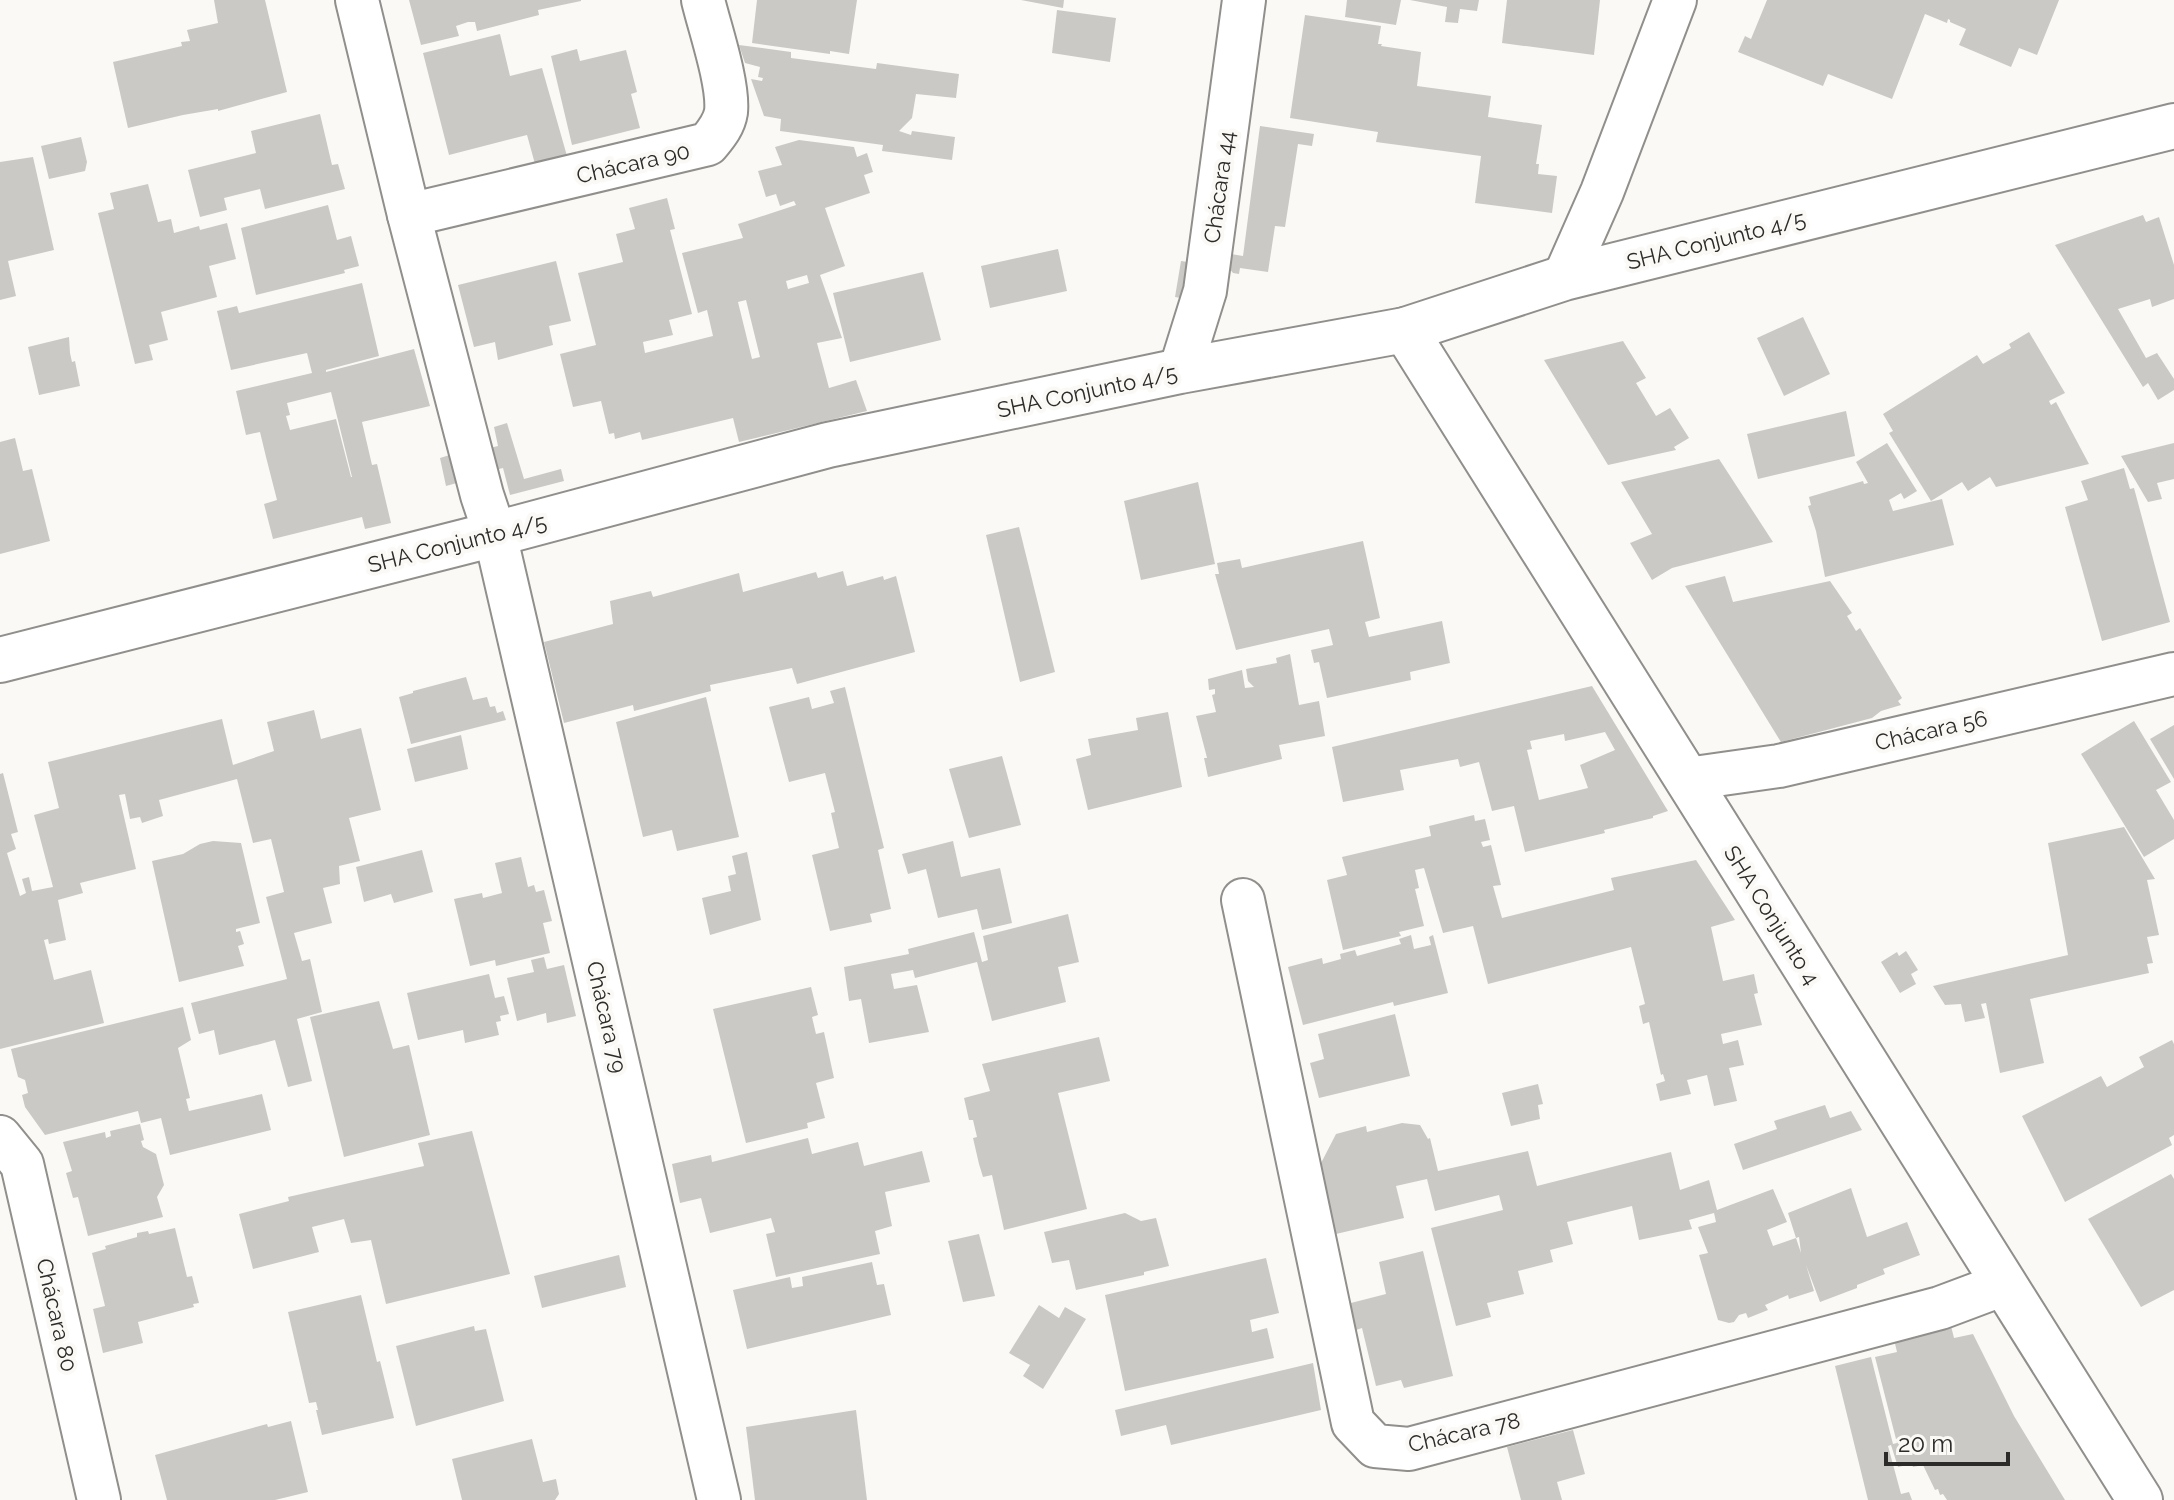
<svg xmlns="http://www.w3.org/2000/svg" width="2174" height="1500" font-family="Raleway,sans-serif">
  <rect width="100%" height="100%" fill="#fbf9f6"/>
  <g fill="#cbc9c6" fill-rule="evenodd">
    <path d="M214,0h51l22,92 -69,19v-2l-35,6 -55,13 -15,-66 69,-16 -1,-4 9,-1 -3,-11 31,-7z"/>
    <path d="M409,0h172v1l-43,9 1,5 -62,16 -2,-9h-7l-12,4 3,10 -38,9z"/>
    <path d="M757,0h100l-8,54 -19,-3v3l-78,-11z"/>
    <path d="M1021,0h43l-1,8z"/>
    <path d="M1347,0h54l-5,25 -51,-8z"/>
    <path d="M1410,0h69l-2,11 -17,-2 -2,14 -13,-1 2,-15z"/>
    <path d="M1507,0h93l-6,55 -92,-12z"/>
    <path d="M1767,0h292l-22,55 -18,-7 -8,19 -52,-22 7,-16 -16,-7v-2l-2,-1 -1,4 -22,-9 -33,85 -64,-25 -5,12 -85,-34 7,-16 6,3z"/>
    <path d="M1057,10l59,8 -6,44 -58,-9z"/>
    <path d="M1305,15l76,11 -3,18h4l-1,2 40,6 -4,34 74,10 -3,21 54,8 -6,39h3l-1,10 19,2 -5,37 -77,-10 6,-47 -105,-14 2,-10 -88,-14z"/>
    <path d="M500,34l10,42 32,-8 25,88 -32,8 -8,-29 -78,20 -26,-102z"/>
    <path d="M739,45l52,7v6l85,11 1,-6 82,11 -3,24 -40,-4 -4,24 -13,13 12,4 1,-4 43,6 -3,23 -70,-9 1,-6 -103,-14 1,-12 -17,-3 -13,-37 11,2 1,-3 -5,-1 2,-10 -15,-4z"/>
    <path d="M577,49l3,12 46,-11 11,42 -6,2 9,34 -68,17 -21,-89z"/>
    <path d="M320,114l12,51 6,-1 7,25 -80,20 -5,-20 -36,9 3,12 -27,7 -12,-47 68,-17 -5,-22z"/>
    <path d="M1260,126l54,8 -2,12 -14,-2 -13,83 -10,-1 -7,46 -28,-4 -1,6 -6,-1 -4,-5 2,-14 12,2z"/>
    <path d="M81,137l6,25 -2,9 -36,8 -8,-33z"/>
    <path d="M799,140l55,7 3,10 10,-4 6,19 -9,3 6,18 -45,15 20,58 -25,9 22,63 -25,5 12,45 27,-8 11,31 -128,31 -6,-24 -91,22 -2,-8 -25,7 -1,-6 -5,1 -8,-33 -28,6 -13,-53 36,-9 -18,-72 45,-11 -7,-28 19,-5 -6,-21 38,-10 8,31 -5,1 22,84 -23,6 4,15 -30,7 2,11 68,-17 -6,-26 -9,3 -16,-60 61,-15 -5,-14 58,-19 -2,-4 -14,5 -4,-12 -10,3 -8,-26 24,-6 -7,-18zM807,275l2,8 -21,6 -2,-8zM746,300l14,57 -8,2 -14,-57z"/>
    <path d="M33,157l21,93 -46,11 8,35 -16,4v-138z"/>
    <path d="M148,184l10,38 13,-3 3,14 25,-7 1,4 27,-7 9,36 -27,7 8,31 -56,15 7,28 -19,5 4,15 -18,4 -37,-151 16,-4 -4,-16z"/>
    <path d="M328,205l9,35 14,-4 8,30 -15,4 1,3 -89,22 -15,-67z"/>
    <path d="M2143,215l3,7 13,-5 15,48v34l-22,8 -2,-8 -32,10 28,49 11,-5 17,26v11l-16,10 -10,-17 -5,4 -88,-142z"/>
    <path d="M1058,249l9,42 -77,17 -9,-42z"/>
    <path d="M556,261l15,60 -22,5 4,19 -55,15 -3,-18 -21,5 -16,-62z"/>
    <path d="M1181,261l14,2 -9,36 -11,-2z"/>
    <path d="M923,272l18,68 -91,22 -17,-69z"/>
    <path d="M362,283l17,73 -53,14v2l88,-23 16,57 -68,16 10,43 5,-1 14,59 -26,6 -3,-12 -89,22 -9,-35 13,-4 -11,-43 -6,-25 -14,3 -10,-44 76,-18 -5,-20 -76,17 -14,-59 20,-5 2,7zM331,392l21,85h-1l-15,-58 -46,11 -4,-14 4,-1 -3,-12z"/>
    <path d="M1803,317l27,57 -46,22 -27,-58z"/>
    <path d="M2029,332l36,61 -16,8 2,4 5,-3 33,62 -93,23 -6,-10 -22,14 -6,-9 -31,19 -42,-68 4,-2 -10,-17 94,-59 6,9 28,-16 -2,-4z"/>
    <path d="M69,337l1,16 2,9 3,-1 5,25 -41,9 -11,-48z"/>
    <path d="M1623,341l23,37 -10,5 20,33 14,-8 19,30 -15,9 2,3 -68,15 -64,-105z"/>
    <path d="M1846,411l9,45 -97,23 -11,-45z"/>
    <path d="M507,423l17,56 37,-10 3,12 -54,14 -7,-27 -8,2 -5,-22 8,-2 -4,-19z"/>
    <path d="M15,438l8,33 9,-2 18,72 -50,13v-112z"/>
    <path d="M1887,443l30,48 -13,8 -3,-6 -12,7 4,11 49,-12 12,46 -129,32 -9,-46 -8,-25 3,-1 -2,-8 54,-16 1,3 4,-1 -12,-21z"/>
    <path d="M2174,443v36l-17,4 5,16 -14,3 -27,-46z"/>
    <path d="M456,453l8,28 -18,5 -6,-28z"/>
    <path d="M1719,459l54,83 -101,26 -20,12 -22,-37 22,-9 -31,-52z"/>
    <path d="M2124,468l6,21 4,-1 36,134 -68,19 -37,-134 23,-7 -7,-19z"/>
    <path d="M1198,482l17,82 -74,16 -17,-79z"/>
    <path d="M1019,527l36,145 -35,10 -34,-147z"/>
    <path d="M1363,541l17,77 -15,4 4,15 73,-16 8,42 -40,9 1,8 -84,18 -8,-36 -5,1 -3,-13 22,-5 -4,-16 -93,21 -21,-76h4l-2,-11 23,-4 2,9z"/>
    <path d="M843,571l4,15 36,-10 1,4 12,-4 19,76 -118,32 -5,-16 -82,17 1,6 -77,20 -1,-6 -69,18 -20,-81 69,-18 -3,-23 41,-10 2,6 86,-24 4,19 73,-20 2,6z"/>
    <path d="M1725,576l8,26 97,-21 22,32 -5,3 9,15 4,-3 42,70 -4,3 3,4 -20,6 -9,7 -91,24 -96,-156z"/>
    <path d="M1290,654l9,51 20,-4 6,35 -46,9 3,14 -74,18 -4,-19h3l-2,-8 -9,-34 20,-4 -4,-17 3,-1v-5l-6,1 -1,-11 34,-9 3,18 9,-1 -6,-6 -2,-12 31,-6 -1,-5z"/>
    <path d="M466,677l7,23 14,-3 3,10 5,-1 2,7 6,-2 3,9 -95,24 -12,-47 14,-4v-2z"/>
    <path d="M1592,686l76,125 -15,5v2l-49,12 1,3 -80,19 -11,-46 -22,5 -13,-49 -19,5 -2,-8 -58,11 4,20 -61,12 -11,-55zM1605,732l10,18 -35,15 8,23 -49,12 -12,-50 5,-1 -2,-8 34,-7 1,7z"/>
    <path d="M845,687l39,161 -6,2 13,59 -21,5 2,8 -42,9 -18,-76 27,-7 -8,-35 4,-1 -10,-39 -36,9 -20,-75 40,-10 3,12 22,-6 -4,-12z"/>
    <path d="M706,697l33,140 -62,14 -5,-21 -29,7 -27,-115z"/>
    <path d="M314,710l7,29 40,-11 20,82 -32,8 11,43 -21,5 1,18 -17,4 9,35 -38,10 8,28 8,-2 12,53 -25,7 15,62 -24,6 -13,-47 -56,15 -5,-25 -15,4 -8,-31 96,-24 -21,-82 18,-5 -13,-53 -18,4 -16,-64 -78,21 4,16 -21,7 -2,-6 -10,2 -5,-25 -6,1 17,74 -56,14 3,10 -25,7 8,40 -17,4 -1,-5 -4,1 10,40 37,-10 13,53 -104,26v-275l3,-1 15,59 -7,2 5,15 -9,4 13,43 6,-3 -4,-14 7,-2 3,14 21,-4 -19,-72 25,-7 -11,-46 174,-43 11,46 41,-14 -7,-29z"/>
    <path d="M1168,712l14,75 -94,23 -12,-51 15,-4 -3,-16 50,-9 -2,-12z"/>
    <path d="M2134,721l37,61 -15,8 18,30v19l-30,18 -63,-103z"/>
    <path d="M2174,725v54l-24,-40z"/>
    <path d="M461,735l7,34 -53,13 -8,-33z"/>
    <path d="M1002,756l19,69 -52,13 -20,-69z"/>
    <path d="M1474,815l1,6 10,-2 5,21 -9,2 2,5 8,-2 10,40 -8,1 9,32 112,-28 -3,-12 85,-18 39,60 -24,7 12,54 31,-7 4,19 -4,1 8,31 -41,9 2,10 15,-4 6,25 -15,3 8,33 -23,5 -7,-31 -20,5 4,14 -31,7 -4,-17 9,-3 -2,-7 -2,1 -12,-53 -6,2 -4,-18 6,-2 -14,-57 -143,37 -15,-58 -30,7 -19,-65 -9,2 4,18 -4,1 9,37 -25,6 2,4 -58,14 -16,-70 20,-5 -5,-18 89,-21 -2,-10z"/>
    <path d="M2124,827l31,52 -8,1 12,55 -12,2 6,26 -6,1 2,9 -119,26 14,64 -44,10 -14,-70 -5,1 4,14 -20,4 -4,-18 -16,1 -12,-19 135,-31 -20,-112z"/>
    <path d="M213,841l28,2 19,80 -24,6v3l4,-1 4,13 -6,2 6,20 -65,16 -27,-121 31,-7 17,-10z"/>
    <path d="M953,841l8,36 39,-9 12,55 -30,7 -5,-21 -39,9 -12,-49 -18,5 -6,-20z"/>
    <path d="M422,850l11,42 -39,11 -3,-9 -27,8 -8,-35z"/>
    <path d="M747,852l14,68 -51,15 -8,-37 29,-7 -3,-15 8,-2 -4,-18z"/>
    <path d="M521,857l7,30 6,-2 2,7 8,-2 8,31 -9,2 7,30 -54,13 -1,-6 -25,6 -16,-67 28,-6 1,5 19,-5 -7,-30z"/>
    <path d="M1068,914l11,48 -21,5 8,35 -74,19 -15,-59 -62,16 -2,-8 -22,4 3,15 23,-4 12,47 -60,11 -8,-44 -12,2 -5,-34 65,-13 -1,-5 66,-17 8,30 6,-2 -5,-24z"/>
    <path d="M1411,935l3,14 17,-4 -2,-8 4,-2 15,58 -54,13 -1,-4 -90,23 -15,-58 34,-9 1,6 18,-5 -1,-5 15,-4 2,6 44,-12 -2,-5z"/>
    <path d="M1906,951l12,19 -7,4 5,10 -16,9 -19,-31 16,-10 2,4z"/>
    <path d="M544,957l3,12 17,-4 12,51 -29,7 -1,-10 -29,8 -10,-43 27,-6 -3,-12z"/>
    <path d="M489,974l6,24 9,-2 5,18 -9,2 1,5 -5,1 3,13 -34,8 -2,-13 -45,10 -11,-47z"/>
    <path d="M811,987l7,28 -6,2 4,17 8,-2 10,46 -18,5 9,35 -18,5 1,5 -62,15 -33,-134z"/>
    <path d="M379,1001l14,48 16,-4 21,90 -86,22 -34,-140z"/>
    <path d="M183,1007l8,33 -13,8 12,50 -4,1 3,12 73,-17 9,36 -101,25 -9,-37 -20,5 -3,-12 -93,24 -20,-28 -3,-12 6,-2 -3,-13 -7,-3 -7,-28z"/>
    <path d="M1395,1014l15,62 -91,22 -9,-35 14,-4 -6,-25z"/>
    <path d="M1099,1037l11,44 -52,12 29,116 -83,21 -12,-55 -9,2 -4,-13 -6,-26 4,-1 -4,-17h-4l-5,-22 26,-7 -8,-27z"/>
    <path d="M2172,1040l2,4v91l-5,3 3,7 -107,57 -43,-86 79,-40 6,11 37,-20 -5,-10z"/>
    <path d="M1538,1084l5,20 -5,1 2,14 -29,7 -9,-33z"/>
    <path d="M1825,1105l5,13 21,-7 11,19 -119,40 -9,-26 43,-15 -3,-8z"/>
    <path d="M1402,1123l18,2 8,14 2,-1 8,33 90,-20 9,35 134,-34 9,38 29,-10 8,30 56,-21 14,33 -20,8 6,16 23,-8 5,15 -2,-16 -3,1 -8,-25 63,-25 16,49 40,-15 13,33 -37,14 2,5 -28,11v3l-37,14 -14,-37 8,26 -25,8 -1,-4 -23,10 3,5 -20,8 -2,-5 -7,2 -5,7 -5,1 -11,-3 -19,-65 9,-2 -10,-26 18,-5 -2,-9 -25,7 3,9 -53,11 -7,-34 -65,16 6,22 -23,6 3,12 -35,9 6,23 -37,9 4,14 -35,9 -25,-98 72,-18 -4,-15 -64,16 -8,-32 -31,7 8,32 -68,16 -17,-67 17,-33 30,-8 1,6z"/>
    <path d="M140,1124l4,16 -3,1 2,6 13,7 8,31 -7,12 6,20 -75,19 -10,-39 -5,1 -7,-25 6,-2 -9,-29 42,-10 1,6 5,-2 -1,-5z"/>
    <path d="M472,1131l38,143 -124,30 -15,-64 -20,3 -7,-24 -32,8 7,25 -66,17 -14,-55 50,-13 -1,-4 136,-31 -6,-23z"/>
    <path d="M808,1138l4,16 46,-12 6,24 58,-15 8,31 -45,10 7,34 -17,5 5,23 -104,23 -10,-43 9,-2 -4,-14 -61,15 -9,-35 -21,5 -8,-39 39,-9 1,7z"/>
    <path d="M2171,1174l3,5v111l-33,17 -53,-88z"/>
    <path d="M1125,1213l16,8 15,-3 13,48 -25,6v3l-68,15 -7,-30 -17,3 -8,-31z"/>
    <path d="M175,1228l12,49 5,-1 7,27 -6,1 1,3 -56,15 5,21 -40,10 -10,-44 12,-3 -13,-53 14,-4 -1,-3 32,-9v-4l11,-2 1,3z"/>
    <path d="M979,1234l16,62 -32,6 -15,-61z"/>
    <path d="M1423,1251l30,125 -49,12 -3,-8 -25,6 -14,-58 -9,3 -6,-27 39,-10 -7,-32z"/>
    <path d="M619,1255l7,32 -84,21 -8,-32z"/>
    <path d="M1266,1258l13,55 -29,7 2,12 15,-4 7,30 -149,33 -20,-96z"/>
    <path d="M872,1262l5,23 7,-1 7,31 -144,34 -14,-59 57,-13 2,11 11,-2 -1,-9z"/>
    <path d="M361,1295l16,67 3,-1 14,57 -72,17 -6,-25h2l-2,-8 -7,1 -21,-91z"/>
    <path d="M1039,1305l20,13 6,-11 21,12 -43,70 -20,-13 7,-11 -21,-12z"/>
    <path d="M1950,1322l4,16 19,-4 41,82 51,84h-118l-4,-6 -3,1 -2,-6 -3,1 -12,-25 -10,2 -1,-3 -14,3 -7,-22 -3,1 13,48 8,-2 3,8h-44l-33,-134 36,-9 22,87 4,-1 -22,-86 22,-5 -4,-17z"/>
    <path d="M474,1326l1,5 11,-2 18,72 -88,25 -20,-80z"/>
    <path d="M1313,1363l8,47 -150,35 -5,-20 -45,11 -6,-26z"/>
    <path d="M856,1410l11,90h-112l-9,-73z"/>
    <path d="M291,1421l17,71 -33,8h-108l-12,-45 112,-31 1,3z"/>
    <path d="M1573,1430l12,44 -28,8 5,18h-41l-14,-53z"/>
    <path d="M532,1439l11,43 13,-3 3,15 -4,6h-93l-10,-41z"/>
  </g>
  <g fill="none" stroke-linecap="round" stroke-linejoin="round">
    <defs>
      <g id="minor">
        <path d="M357,0l52,215 73,280 13,39 224,966"/>
        <path d="M409,215l299,-71c8,-10 16,-19 18,-32 3,-28 -16,-83 -23,-112"/>
        <path d="M1564,278l38,-86 73,-192"/>
        <path d="M1180,371l25,-80 39,-291"/>
        <path d="M1687,779l92,-13 395,-92"/>
        <path d="M1243,900l110,523 22,23 34,3 531,-141 64,-24"/>
        <path d="M0,1137l22,27 77,336"/>
      </g>
      <g id="tertiary">
        <path d="M1405,330l735,1170"/>
        <path d="M0,660l495,-126 333,-89 352,-74 225,-41 159,-52 610,-152"/>
      </g>
    </defs>
    <use href="#minor" stroke="#918f8c" stroke-width="46"/>
    <use href="#tertiary" stroke="#918f8c" stroke-width="48"/>
    <use href="#minor" stroke="#fff" stroke-width="42"/>
    <use href="#tertiary" stroke="#fff" stroke-width="44"/>
  </g>
  <g text-anchor="middle" stroke-width="8" stroke-linejoin="round" paint-order="stroke">
    <g font-size="22" fill="#2c2b2a" stroke="#fbf9f6">
      <text transform="translate(633 163) rotate(-13)" y="8">Chácara 90</text>
      <text transform="translate(1219 187) rotate(-82)" y="8">Chácara 44</text>
      <text transform="translate(1716 240) rotate(-14)" y="8">SHA Conjunto 4/5</text>
      <text transform="translate(1087 391) rotate(-12)" y="8">SHA Conjunto 4/5</text>
      <text transform="translate(457 543) rotate(-14)" y="8">SHA Conjunto 4/5</text>
      <text transform="translate(1931 730) rotate(-13)" y="8">Chácara 56</text>
      <text transform="translate(1772 915) rotate(58)" y="8">SHA Conjunto 4</text>
      <text transform="translate(607 1017) rotate(77)" y="8">Chácara 79</text>
      <text transform="translate(57 1315) rotate(77)" y="8">Chácara 80</text>
      <text transform="translate(1464 1432) rotate(-13)" y="8">Chácara 78</text>
    </g>
  </g>
  <path d="M1886 1452v12h122v-12" fill="none" stroke="#2c2b2a" stroke-width="4"/>
  <text x="1898" y="1452" font-size="24" fill="#2c2b2a" stroke="#fbf9f6" stroke-width="6" paint-order="stroke">20 m</text>
</svg>
